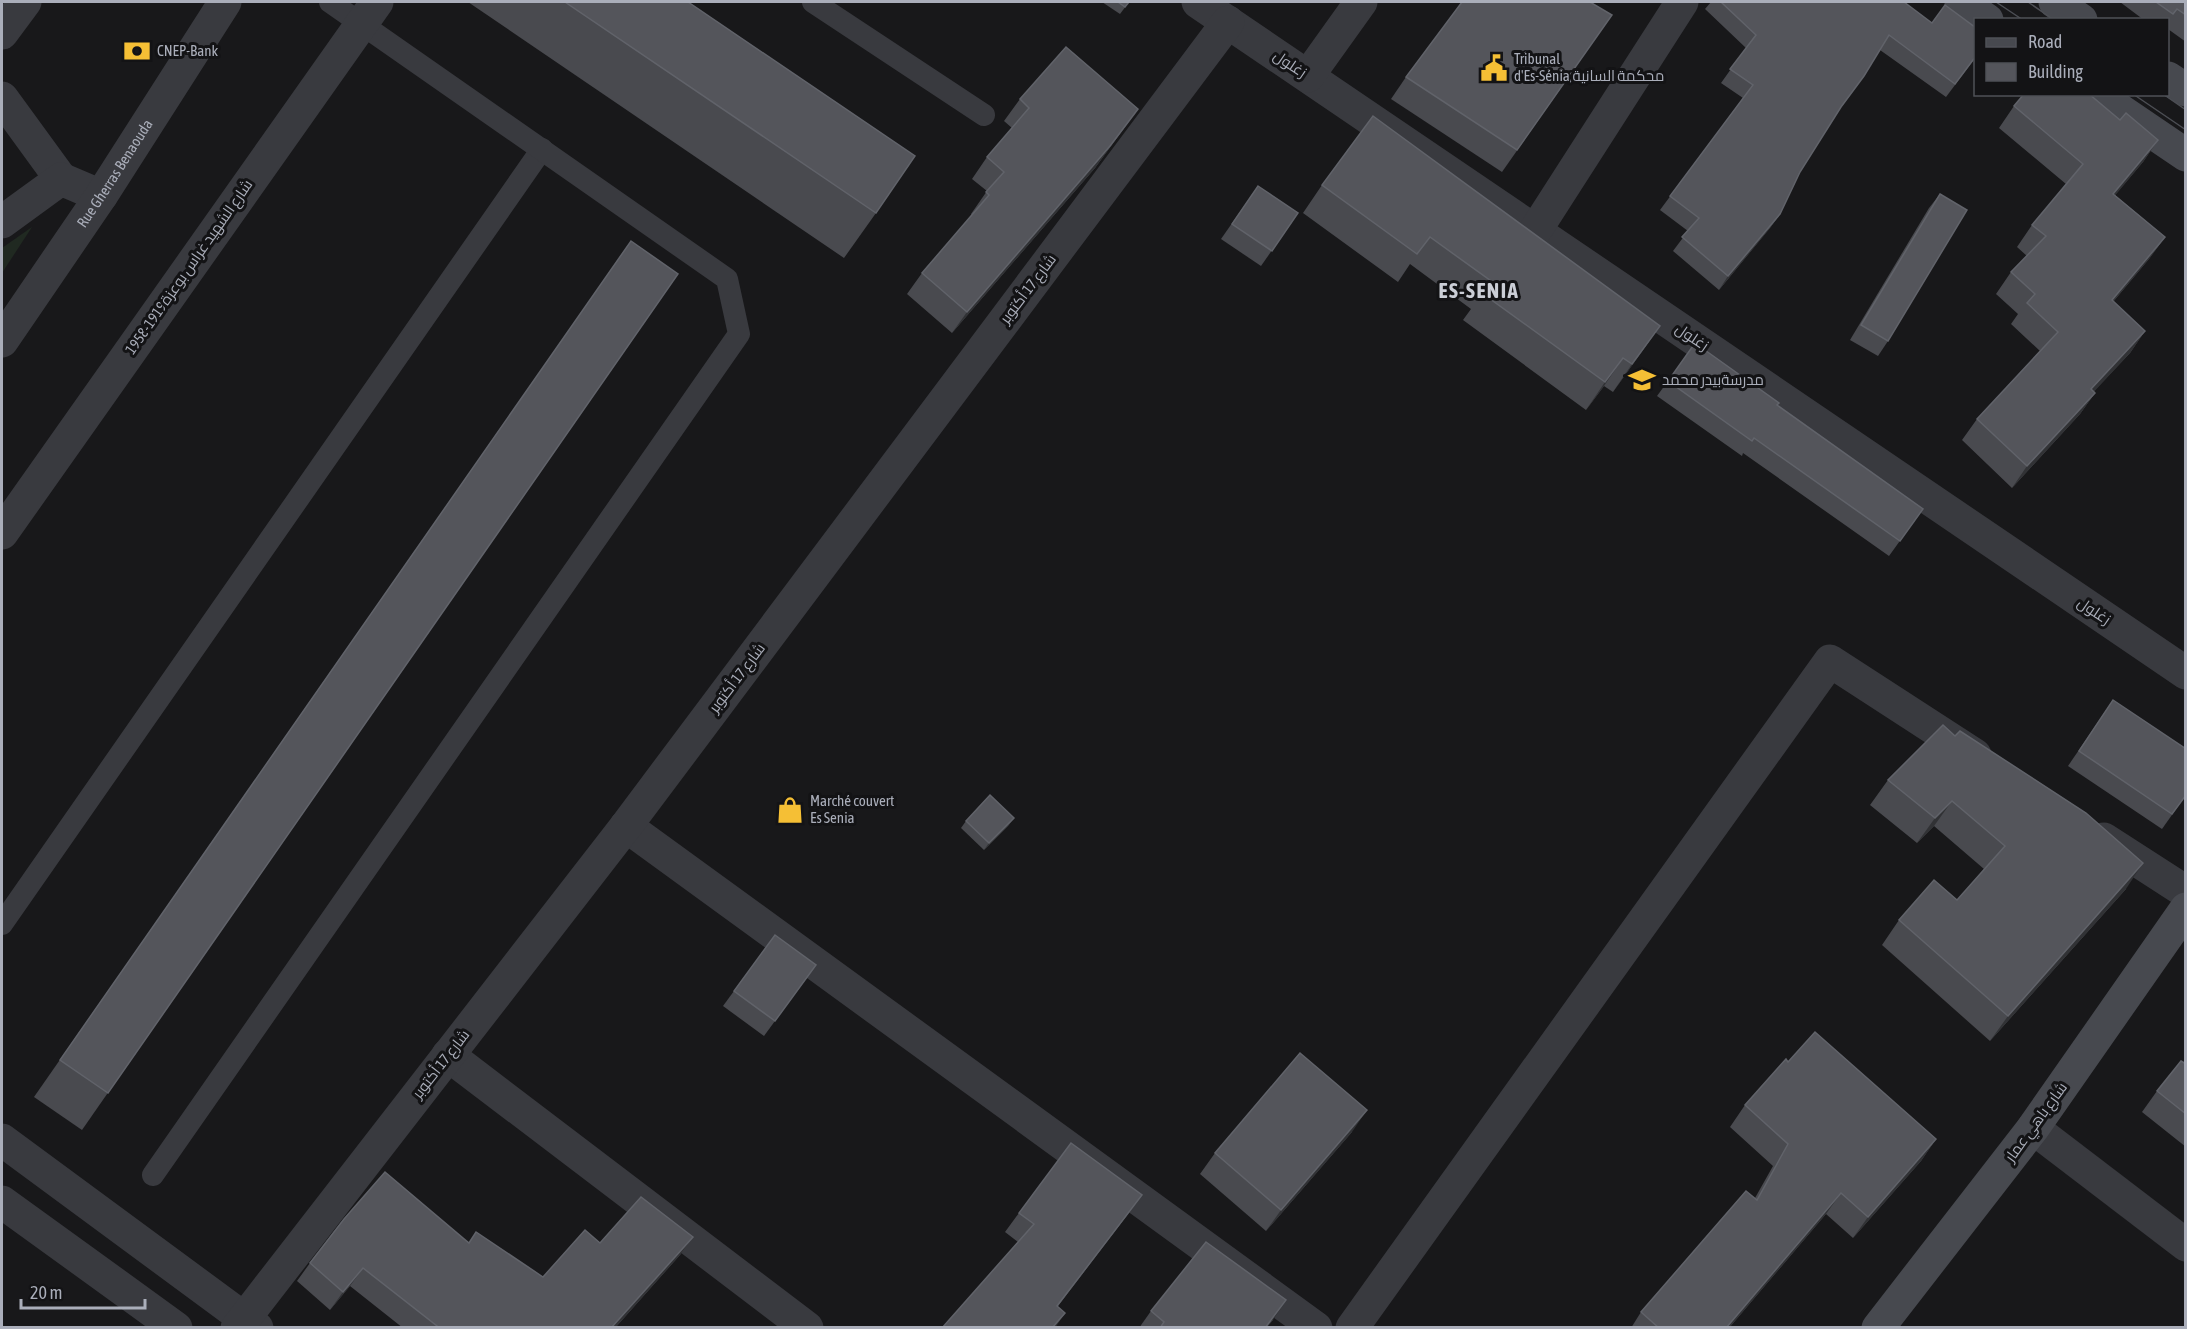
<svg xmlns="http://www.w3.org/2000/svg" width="2187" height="1329" font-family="'Asap Condensed',Cairo,sans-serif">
  <rect width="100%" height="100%" fill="#18181a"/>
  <path fill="#202921" d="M32,227l-30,46v-25z"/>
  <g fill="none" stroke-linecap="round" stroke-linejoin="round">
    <g stroke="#393a3f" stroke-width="22">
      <path d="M813,2l171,113"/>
      <path d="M2,924l540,-775"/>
      <path d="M153,1175l586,-841 -12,-55 -397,-277"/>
    </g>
    <g stroke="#393a3f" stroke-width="33">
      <path d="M1198,2l988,671"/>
      <path d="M2,33l23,-31"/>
      <path d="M1308,76l53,-74"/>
      <path d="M2,98l59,81"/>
      <path d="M2,222l59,-43 40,17"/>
      <path d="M1535,231l147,-229"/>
      <path id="s1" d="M2,341l99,-145 124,-194"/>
      <path d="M2,533l375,-531"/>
      <path d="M626,826l690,502"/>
      <path d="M2104,839l82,53"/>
      <path d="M448,1055l359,273"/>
      <path d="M2033,1128l153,117"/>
      <path d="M2,1140l255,188"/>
      <path d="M2,1202l174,126"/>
      <path d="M237,1328l389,-502 602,-804"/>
      <path d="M1352,1328l478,-667 145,94"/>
    </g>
    <g stroke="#47494f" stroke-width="33">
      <path d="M1961,2l26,18"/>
      <path d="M2055,2l26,18"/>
      <path d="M2168,78l18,12"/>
      <path d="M2096,94l90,61"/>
      <path d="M1878,1328l155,-200 153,-219"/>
    </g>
    <g stroke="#4c4e54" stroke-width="1.5">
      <path d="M1996,2l27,18"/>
      <path d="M2028,2l26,18"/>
      <path d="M2133,94l53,36"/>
      <path d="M2163,94l23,16"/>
    </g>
  </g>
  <g fill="#494a4f">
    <path d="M468,2h220l188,211 -32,45z"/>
    <path d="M1102,2h27l-9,12z"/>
    <path d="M1711,2h193l72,55 -30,40 -66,-47 -16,26 -27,37 -37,59 -20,42 -10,14 -51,62 -46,-39 15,-20 -28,-21 83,-112 -22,-15 25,-35 -41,-39z"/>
    <path d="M2120,2h66v40l-18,-13v-9h-24z"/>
    <path d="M1612,15l-110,157 -111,-73 15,-22z"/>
    <path d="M1020,99l118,10 -43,59 -143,165 -45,-39 15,-21 50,-58 -1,-1 16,-23 -15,-12 15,-22 25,-29 -8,-7z"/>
    <path d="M2014,106l106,14 38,20 -15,22 -28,33 50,42 -16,22 -36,43 32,29 -15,22 -36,38 1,2 -15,21 -68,74 -50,-48 15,-21 63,-68 -29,-27 7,-10 -22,-20 15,-22 16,-16 -10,-9 15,-22 34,-41 -67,-56z"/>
    <path d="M1322,185l338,141 -47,66 -9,-6 -18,24 -123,-90 8,-11 -61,-45 -12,18 -95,-69z"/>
    <path d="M1258,186l40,27 -37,53 -40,-27z"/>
    <path d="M1940,194l-52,147 -10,15 -28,-16 79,-132z"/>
    <path d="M631,241l47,33 -596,856 -48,-33z"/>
    <path d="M1668,381l109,24 146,104 -34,47 -146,-103 -1,3 -85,-60z"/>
    <path d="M2113,700l73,95 -24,34 -94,-63z"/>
    <path d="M1955,736l171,153 -136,152 -108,-96 17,-25 58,-20 27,-31 -50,-43 -17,17 -47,-38 18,-25z"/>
    <path d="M1014,818l-6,8 -24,24 -23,-22 5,-7z"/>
    <path d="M775,935l41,30 -52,71 -41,-30z"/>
    <path d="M1788,1062l148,77 -15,22 -68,77 -27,-24 -97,114h-98l10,-16 114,-114 18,-32 -43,-39 15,-22z"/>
    <path d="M2186,1064v83l-44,-35 15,-21z"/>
    <path d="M1352,1132l-86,99 -66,-57 15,-21z"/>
    <path d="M1019,1213l109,1 -70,92 -40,-64 -13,-10z"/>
    <path d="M693,1237l-13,18 -65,73h-212l-53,-42 -20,24 -33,-29 13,-18 158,-20 75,34 57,-34z"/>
    <path d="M1151,1311l122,9 -7,8h-127z"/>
  </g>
  <g fill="#313235">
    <path d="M1138,109l-43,59 -143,165 15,-21z"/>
    <path d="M2158,140l-15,22 -45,54 15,-22z"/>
    <path d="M1780,214l-10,14 -51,62 9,-14z"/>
    <path d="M2165,237l-16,22 -53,63 16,-22z"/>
    <path d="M1660,326l-19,27 -28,39 19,-28z"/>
    <path d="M2145,331l-15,22 -54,58 15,-22z"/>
    <path d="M1623,358l-19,28 -18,24 19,-28z"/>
    <path d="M2095,393l-15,21 -68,74 15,-22z"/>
    <path d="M1952,801l-18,25 -17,17 18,-25z"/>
    <path d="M1014,818l-6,8 -24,24 5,-7z"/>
    <path d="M2143,863l-17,26 -136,152 18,-25z"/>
    <path d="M1367,1110l-15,22 -86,99 15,-21z"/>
    <path d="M1936,1139l-15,22 -68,77 15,-21z"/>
    <path d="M1841,1193l-15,21 -97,114h-3z"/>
    <path d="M1142,1195l-14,19 -85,111 14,-19z"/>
    <path d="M693,1237l-13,18 -65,73h-4z"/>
    <path d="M363,1268l-13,18 -20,24 13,-18z"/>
    <path d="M1286,1300l-13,20 -7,8h-1z"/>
    <path d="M1065,1313l-10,15h-3z"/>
  </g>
  <g fill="#54555b" stroke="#61636a" stroke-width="1.5">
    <path d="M565,2h123l227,154 -39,57z"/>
    <path d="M1118,2h11l-4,5z"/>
    <path d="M1462,2h128l22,13 -95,135 -111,-73z"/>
    <path d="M1721,2h183l28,21 13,-18 31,23v28l-21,28 -66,-49 -25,41 -23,31 -41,65 -20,42 -52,62 -46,-39 17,-19 -29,-22 83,-111 -23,-16 26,-34z"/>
    <path d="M2156,2h30v13l-9,-6 -4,5z"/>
    <path d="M1066,47l72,62 -28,37 -143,166 -45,-39 67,-78 -3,-3 18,-20 -17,-15 42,-49 -9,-9z"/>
    <path d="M2024,94h65l31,26 6,-7 32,27 -45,54 52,43 -53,63 33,31 -54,58 4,4 -68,73 -50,-47 81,-87 -31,-29 8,-9 -24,-22 35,-36 -14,-11 51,-61 -69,-58z"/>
    <path d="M1373,116l287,210 -28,38 -9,-6 -18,24 -123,-89 9,-12 -61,-44 -13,17 -95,-69z"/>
    <path d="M1258,186l40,27 -26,38 -40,-27z"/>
    <path d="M1940,194l27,16 -79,131 -27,-16z"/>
    <path d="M631,241l47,33 -570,819 -48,-33z"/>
    <path d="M1695,343l84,60 -2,2 146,104 -23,32 -146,-103 -2,3 -84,-60z"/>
    <path d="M2113,700l73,49v46l-14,19 -93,-63z"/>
    <path d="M1943,725l12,11 5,-5 126,82 57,50 -135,153 -109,-96 35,-40 23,20 48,-54 -53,-45 -17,17 -47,-38z"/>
    <path d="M990,795l24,23 -25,25 -23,-22z"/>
    <path d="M775,935l41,30 -41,56 -41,-30z"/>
    <path d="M1815,1032l121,107 -68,78 -27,-24 -115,135h-67l-18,-16 105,-121 11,9 31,-56 -43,-39 41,-46 2,3z"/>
    <path d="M1300,1053l67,57 -86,100 -66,-57z"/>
    <path d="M2181,1061l5,3v50l-29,-23z"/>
    <path d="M1071,1143l71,52 -85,111 8,7 -13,15h-110l92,-104 -15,-11z"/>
    <path d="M385,1172l84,71 7,-11 67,45 42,-47 15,13 41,-46 52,40 -82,91h-175l1,-2 -74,-58 -20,24 -33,-29 34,-44z"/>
    <path d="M1206,1242l80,58 -21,28h-105l4,-6 -13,-11z"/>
  </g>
  <defs>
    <symbol id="bank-bare" viewBox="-9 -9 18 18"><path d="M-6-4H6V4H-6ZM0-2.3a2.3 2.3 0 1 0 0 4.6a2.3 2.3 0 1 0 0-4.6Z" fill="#f5bf35" stroke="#131315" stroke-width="2.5" paint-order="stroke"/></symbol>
    <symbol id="civic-bare" viewBox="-9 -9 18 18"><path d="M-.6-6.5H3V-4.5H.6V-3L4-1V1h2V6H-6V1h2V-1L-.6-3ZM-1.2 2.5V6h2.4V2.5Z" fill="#f5bf35" stroke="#131315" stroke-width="2.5" paint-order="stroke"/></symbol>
    <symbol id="school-bare" viewBox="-9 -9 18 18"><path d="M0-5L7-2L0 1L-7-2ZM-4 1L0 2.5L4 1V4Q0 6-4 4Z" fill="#f5bf35" stroke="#131315" stroke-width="2.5" paint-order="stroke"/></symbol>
    <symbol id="shop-bare" viewBox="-9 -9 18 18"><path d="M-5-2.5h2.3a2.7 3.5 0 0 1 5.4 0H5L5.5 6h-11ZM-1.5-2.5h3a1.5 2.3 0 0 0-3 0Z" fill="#f5bf35" stroke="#131315" stroke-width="2.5" paint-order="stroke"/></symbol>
  </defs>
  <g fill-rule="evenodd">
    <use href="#bank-bare" x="118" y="32" width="38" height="38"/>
    <use href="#civic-bare" x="1475" y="49" width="38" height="38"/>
    <use href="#school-bare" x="1623" y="361" width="38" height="38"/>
    <use href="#shop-bare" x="771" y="791" width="38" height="38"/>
  </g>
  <g text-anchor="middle" stroke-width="6" stroke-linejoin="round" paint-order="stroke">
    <g font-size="15" fill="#aaaeba" stroke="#131315" text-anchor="start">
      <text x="157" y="56">CNEP-Bank</text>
      <text x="1514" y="64">Tribunal<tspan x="1514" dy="17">d'Es-Sénia;محكمة السانية</tspan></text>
      <text x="1662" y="385">مدرسةبيدر محمد</text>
      <text x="810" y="806">Marché couvert<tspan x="810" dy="17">Es Senia</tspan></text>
    </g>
    <g font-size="15" fill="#aaaeba" stroke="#131315">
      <text transform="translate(1290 64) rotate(34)" y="5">زغلول</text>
      <text dy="5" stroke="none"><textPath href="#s1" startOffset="202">Rue Gherras Benaouda</textPath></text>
      <text transform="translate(189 267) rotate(-55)" y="5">شارع الشهيد غراس بوعزة1919-1958</text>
      <text transform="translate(1028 289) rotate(-53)" y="5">شارع 17 أكتوبر</text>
      <text transform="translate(1692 337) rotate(34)" y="5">زغلول</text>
      <text transform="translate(2094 611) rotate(34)" y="5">زغلول</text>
      <text transform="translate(737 678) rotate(-53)" y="5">شارع 17 أكتوبر</text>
      <text transform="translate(441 1064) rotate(-52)" y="5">شارع 17 أكتوبر</text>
      <text transform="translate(2036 1122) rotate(-54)" y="5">شارع باهي عمار</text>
    </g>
    <g font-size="21" font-weight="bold" letter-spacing="1.5" fill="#cbced6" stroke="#131315">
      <text x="1479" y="298">ES-SENIA</text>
    </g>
  </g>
  <rect width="2187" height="1329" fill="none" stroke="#aaaeba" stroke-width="6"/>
  <rect x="1974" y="18" width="195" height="78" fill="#131315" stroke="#4f5157" stroke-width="1.5"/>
  <rect x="1986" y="38" width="30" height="9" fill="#47494f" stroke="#4f5157" stroke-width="1.5"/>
  <text x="2028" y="48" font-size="18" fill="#aaaeba">Road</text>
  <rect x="1986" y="63" width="30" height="18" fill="#54555b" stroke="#4f5157" stroke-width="1.5"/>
  <text x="2028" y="78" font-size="18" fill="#aaaeba">Building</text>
  <path d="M21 1299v9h124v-9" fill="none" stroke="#aaaeba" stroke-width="3"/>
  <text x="30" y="1299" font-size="18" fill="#aaaeba" stroke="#131315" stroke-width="4.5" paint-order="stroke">20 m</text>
</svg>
